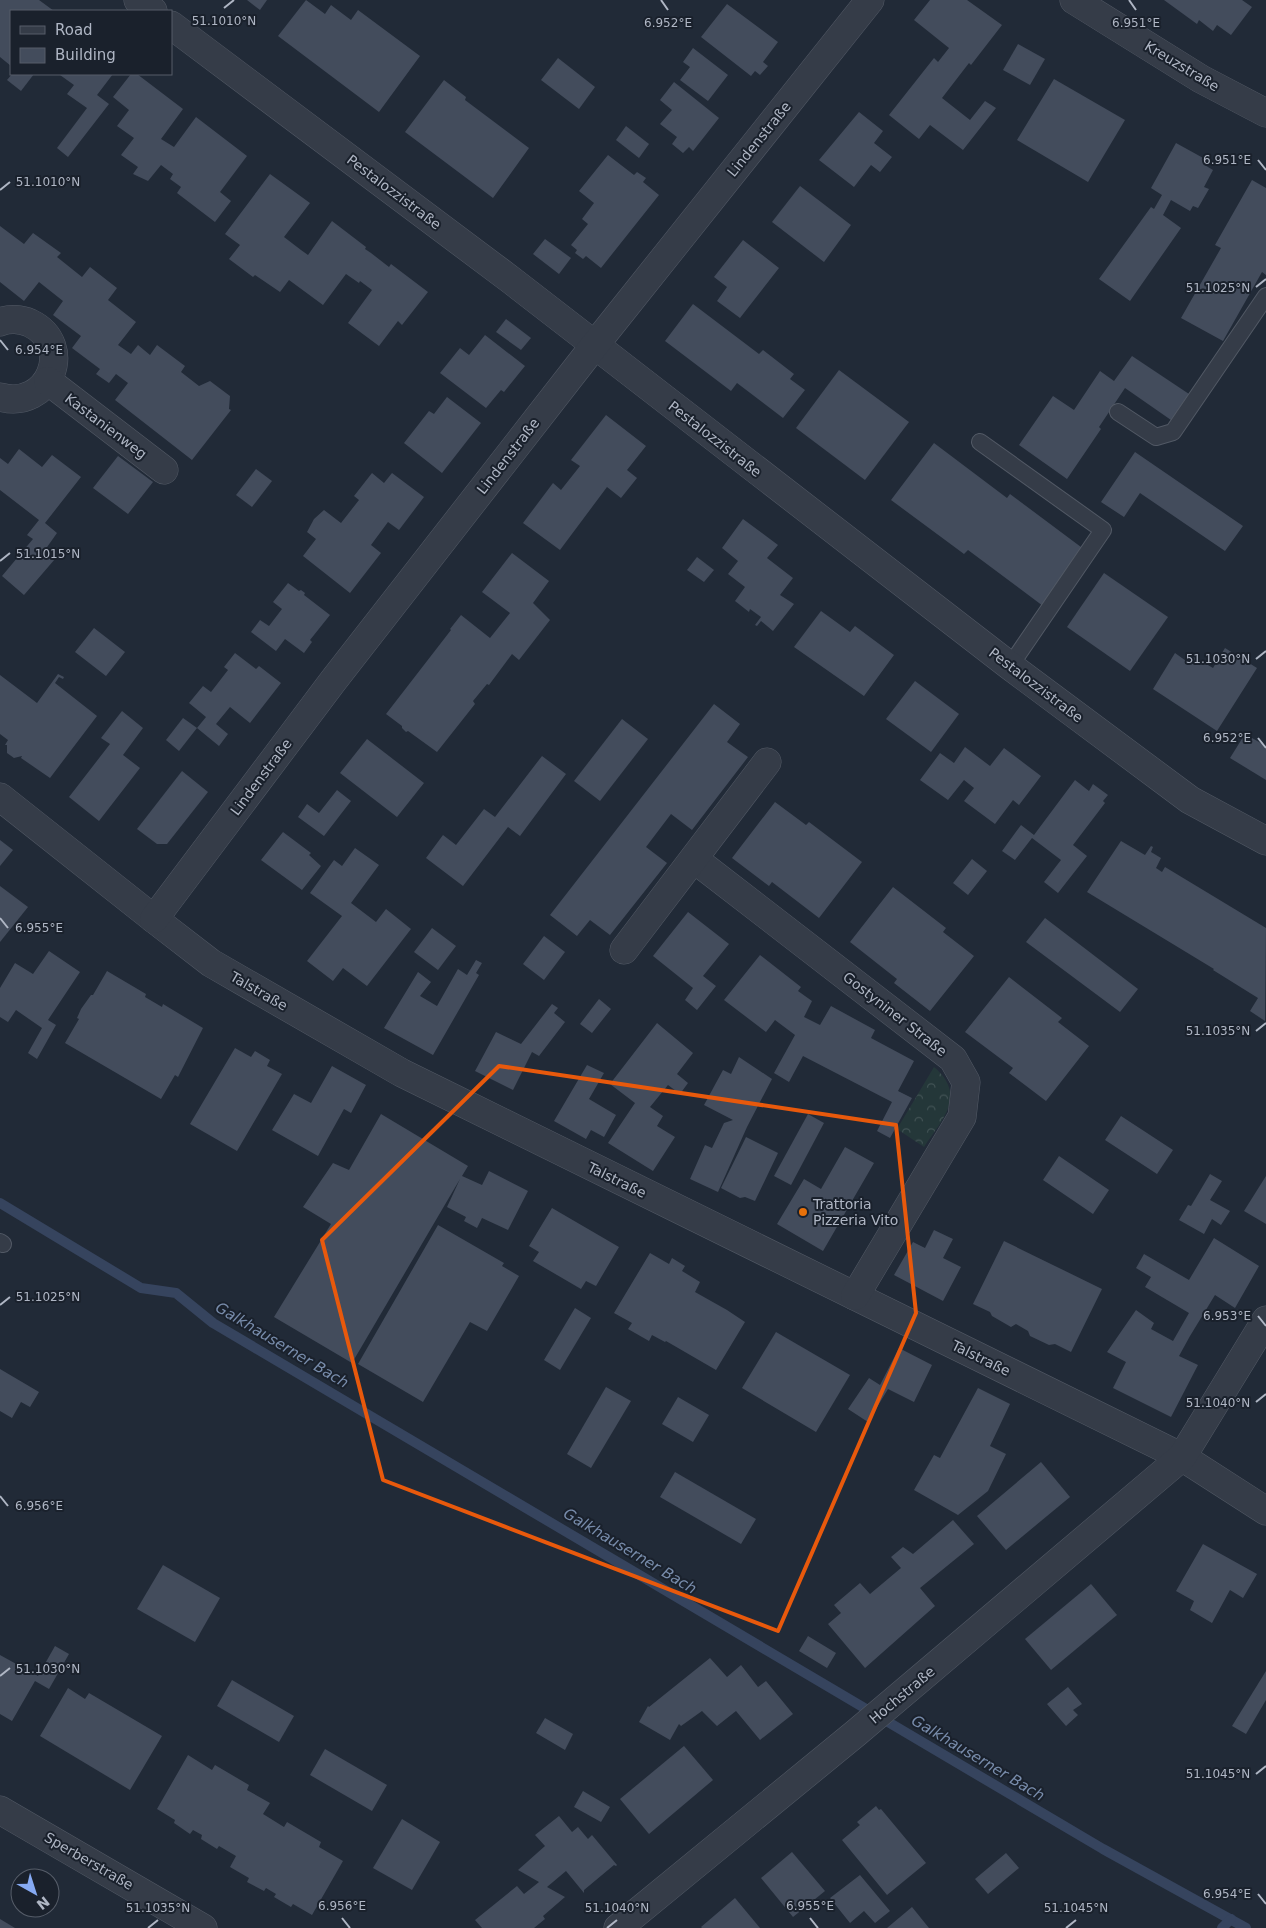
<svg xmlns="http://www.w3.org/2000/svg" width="1266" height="1928" font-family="'DejaVu Sans',sans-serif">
  <defs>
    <pattern id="park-crowns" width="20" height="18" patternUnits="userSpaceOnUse" patternTransform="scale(1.25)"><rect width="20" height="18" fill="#243739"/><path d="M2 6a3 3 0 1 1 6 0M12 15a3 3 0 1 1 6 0" fill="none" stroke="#415254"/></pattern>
  </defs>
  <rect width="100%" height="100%" fill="#212a37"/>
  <path fill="url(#park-crowns)" d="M934,1067c33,28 9,52 -10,80l-27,-18z"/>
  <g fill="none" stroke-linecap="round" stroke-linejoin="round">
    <g stroke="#36445e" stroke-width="10">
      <path d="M0,1203l141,85 35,5 37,30 890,526 143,79"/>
      <path d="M1222,1928l9,-9"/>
    </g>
  </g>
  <g fill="#434c5c">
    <path d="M0,0h39l15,11h-43v55l-11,-9z"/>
    <path d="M247,0h20l-7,10z"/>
    <path d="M306,0l19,14 6,-9 20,15 7,-10 62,46 -41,56 -101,-76z"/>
    <path d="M930,0h37l35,25 -31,40 -2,-2 -27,35 28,22 15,-19 11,7 -33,42 -33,-25 -11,14 -30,-24 45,-57 4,4 11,-14 -35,-28z"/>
    <path d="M1164,0h78l10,7 -21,28 -14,-10 -4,6 -14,-11 -2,4z"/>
    <path d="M727,4l51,38 -15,20 5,4 -8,9 -5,-4 -4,5 -50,-39z"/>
    <path d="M1018,44l27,15 -15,26 -27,-15z"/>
    <path d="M693,48l35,27 -20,26 -28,-21 10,-13 -7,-5z"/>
    <path d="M558,58l37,29 -16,22 -38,-29z"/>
    <path d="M12,74h22l-13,17 -14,-11z"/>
    <path d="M61,74h52l-16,21 12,9 -41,53 -11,-9 30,-40 -20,-14 7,-9 -14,-10z"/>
    <path d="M131,74h6l46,35 -22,30 13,8 22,-30 51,39 -27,36 11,9 -16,21 -38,-29 4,-6 -11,-8 3,-5 -12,-9 -13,16 -15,-7 5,-7 -17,-12 13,-17 -17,-12 12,-16 -16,-13z"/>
    <path d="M1054,79l71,41 -37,62 -71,-42z"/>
    <path d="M444,80l22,17 -1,3 64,48 -36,50 -88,-66z"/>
    <path d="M674,82l45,36 -26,33 -4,-4 -6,6 -11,-9 5,-7 -17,-13 12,-14 -12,-10z"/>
    <path d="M859,112l24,19 -9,12 18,14 -12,15 -9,-7 -17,22 -35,-27z"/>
    <path d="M626,126l23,18 -10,14 -23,-18z"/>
    <path d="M1176,143l29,16 -2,5 10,6 -9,17 5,2 -11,19 -5,-2 -3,5 -19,-11 -8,15 18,13 -51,73 -31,-22 52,-72 3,2 8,-14 -11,-7z"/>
    <path d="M608,155l26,20 3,-3 9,6 -3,4 16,13 -58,73 -15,-12 -3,3 -8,-6 2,-3 -6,-5 17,-21 -6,-5 12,-16 -15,-12z"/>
    <path d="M270,174l40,29 -26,34 17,13 7,5 24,-34 34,26 -1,2 6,4 18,14 2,-3 37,28 -26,33 -4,-4 -19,25 -31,-23 24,-33 -12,-9 -1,2 -13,-9 -23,31 -34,-25 -9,12 -25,-17 -2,2 -24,-18 11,-14 -15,-11z"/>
    <path d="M1252,180l14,8v87l-4,-3 -39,69 -42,-23 40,-70 -6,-3z"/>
    <path d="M800,186l51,39 -27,37 -52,-40z"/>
    <path d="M0,226l24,18 9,-11 28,20 -4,4 25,20 8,-10 27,21 -9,12 28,22 -18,23 13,9 7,-9 12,10 7,-10 28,21 -4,6 18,14 11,-5 20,15 -1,13 2,1 -39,50 -77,-60 13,-17 -12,-9 -7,9 -13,-9 4,-5 -28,-21 9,-12 -28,-21 10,-14 -24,-19 -15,19 -24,-19z"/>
    <path d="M545,239l26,19 -12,16 -26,-20z"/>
    <path d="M743,240l36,28 -39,50 -23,-17 10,-14 -13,-10z"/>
    <path d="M693,304l66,50 4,-4 31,24 -4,5 15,11 -22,28 -46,-35 -6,8 -66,-50z"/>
    <path d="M506,319l25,19 -10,12 -25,-18z"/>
    <path d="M485,335l40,31 -21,26 -3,-2 -15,18 -46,-35 20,-25 9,7z"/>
    <path d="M1132,356l57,38 -18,26 -46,-32 -26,39 2,2 -34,50 -48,-34 34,-49 21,14 26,-39 14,10z"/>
    <path d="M839,370l70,52 -44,58 -69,-52z"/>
    <path d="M447,397l34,26 -39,50 -38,-30 25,-32 5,3z"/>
    <path d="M606,415l40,31 -19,24 10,8 -16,20 -14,-11 -47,63 -37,-27 30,-40 8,7 19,-24 -9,-6z"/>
    <path d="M934,443l73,55 3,-4 75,56 -42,56 -75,-56 -4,4 -73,-54z"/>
    <path d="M19,449l23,18 10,-12 29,22 -36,46 12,10 -12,17 10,9 -31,36 -22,-19 31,-37 -6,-4 12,-15 -39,-30v-32l8,6z"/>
    <path d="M1135,452l108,74 -18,25 -85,-58 -16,24 -23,-15z"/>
    <path d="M118,456l35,26 -25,32 -35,-26z"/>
    <path d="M256,469l16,12 -20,26 -16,-12z"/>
    <path d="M372,473l12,10 8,-10 32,24 -25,33 -11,-8 -17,23 10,8 -31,40 -47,-37 13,-17 -9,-7 7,-13 10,-9 17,13 18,-23 -5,-4z"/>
    <path d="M743,519l35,26 -11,13 26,20 -13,17 14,9 -21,27 -12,-10 -4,5 -2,-1 6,-8 -11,-8 -1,3 -14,-11 10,-14 -17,-13 10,-13 -16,-13z"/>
    <path d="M512,553l37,28 -16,22 17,17 -31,40 -7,-6 -23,31 -2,-1 -14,17 2,3 -38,48 -29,-21 -2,1 -4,-4v-2l-16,-12 65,-84 -1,-1 11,-14 29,23 20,-25 -28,-21z"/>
    <path d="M697,557l17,13 -10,12 -17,-12z"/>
    <path d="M1104,573l64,44 -38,54 -63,-44z"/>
    <path d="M288,583l11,8 2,-1 4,3 -1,2 26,20 -20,25 2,2 -8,11 -19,-14 -9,12 -25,-19 9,-12 9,6 13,-17 -9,-7z"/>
    <path d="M821,611l29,21 5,-6 39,29 -30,41 -70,-49z"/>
    <path d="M94,628l31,24 -19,24 -31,-24z"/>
    <path d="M1225,648l32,20 -40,63 -64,-42 22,-36 14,10 4,-7 20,12z"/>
    <path d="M235,653l21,16 3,-3 22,17 -31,40 -20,-16 -14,17 12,10 -9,12 -22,-18 9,-11 -17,-14 14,-17 8,6 17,-22 -4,-3z"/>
    <path d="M58,674l6,3 -1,2 -4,-2 -4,6 42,33 -47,62 -29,-20 1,-2 -8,2 -7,-5v-8h-2l3,-5 -8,-6v-59l37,28z"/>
    <path d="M915,681l44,33 -28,38 -45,-33z"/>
    <path d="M714,704l26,20 -13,18 21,15 -56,73 -21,-16 -25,33 21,16 -57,72 -20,-15 -13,16 -27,-21z"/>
    <path d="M122,711l21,17 -20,27 17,13 -41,53 -30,-24 41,-53 -9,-6z"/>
    <path d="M183,718l14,10 -18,23 -13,-11z"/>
    <path d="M622,719l26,20 -48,62 -26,-20z"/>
    <path d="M1245,734l21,12v34l-36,-22z"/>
    <path d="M367,739l57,44 -27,34 -57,-44z"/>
    <path d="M965,747l25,19 14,-18 37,28 -22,29 -6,-5 -18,24 -31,-23 10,-13 -10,-8 -16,20 -28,-20 20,-27 14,10z"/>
    <path d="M542,756l24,18 -46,62 -12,-9 -45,59 -37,-28 17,-23 13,10 28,-36 11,8z"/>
    <path d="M182,771l26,21 -41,52h-10l-20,-15z"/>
    <path d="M1075,780l14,11 4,-7 15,11 -5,6 2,2 -32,42 14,11 -29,37 -14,-11 17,-22 -29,-22 -17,22 -13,-9 19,-26 13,10z"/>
    <path d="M337,790l14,11 -27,35 -26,-19 9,-13 12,9z"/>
    <path d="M775,802l31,23 3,-3 53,40 -43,56 -47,-36 -3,4 -37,-28z"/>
    <path d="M283,832l28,21 -2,2 12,11 -19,24 -41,-30z"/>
    <path d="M0,840l13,10 -13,16z"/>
    <path d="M1121,841l24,14 6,-9 2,1 -2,5 10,6 -5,10 6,4 3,-5 101,61 -1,93 -15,-10 8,-13 -45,-28 1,-1 -127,-77z"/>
    <path d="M355,848l24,17 -28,38 25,19 10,-13 25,20 -44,57 -24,-18 -10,13 -26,-20 35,-45 -32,-23 24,-33 8,6z"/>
    <path d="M972,859l15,12 -19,24 -15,-12z"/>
    <path d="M0,886l28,21 -28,35z"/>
    <path d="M893,887l53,41 -3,4 31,24 -44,55 -36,-28 3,-4 -47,-37z"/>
    <path d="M688,912l41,32 -26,32 13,10 -19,24 -12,-10 8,-12 -40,-32z"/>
    <path d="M1045,918l93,71 -18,23 -94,-70z"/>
    <path d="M432,928l24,18 -18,24 -24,-18z"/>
    <path d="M544,936l21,16 -21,28 -21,-16z"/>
    <path d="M49,951l31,21 -32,48 8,5 -19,34 -9,-6 14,-25 -26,-18 -8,12 -8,-5v-29l15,-25 18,11z"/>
    <path d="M760,955l41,32 -3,4 14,10 -8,16 16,8 11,-19 44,24 -4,8 43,23 -16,30 14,7 -22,40 -13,-7 15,-29 -89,-46 -14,26 -15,-9 21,-38 -20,-15 -9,12 -42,-32z"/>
    <path d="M476,960l6,3 -6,10 3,2 -46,80 -49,-27 34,-56 13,10 -11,14 17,10 21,-37 9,6z"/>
    <path d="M107,971l39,23 -1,3 17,10 1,-3 40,24 -25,49 -3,-2 -14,24 -96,-56 14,-24 -2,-1 4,-9 10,-14h2z"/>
    <path d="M1009,977l53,41 -4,4 31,24 -43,55 -37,-28 4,-5 -48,-36z"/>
    <path d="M599,999l12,10 -19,24 -12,-9z"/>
    <path d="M552,1004l6,4 -4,5 11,9 -26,34 -7,-4 -19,38 -38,-19 21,-39 25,12z"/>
    <path d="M657,1023l36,30 -16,21 11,9 -8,11 -12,-9 -18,22 13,9 -6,10 18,11 -22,34 -45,-28 27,-40 -25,-19z"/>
    <path d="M235,1048l16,9 4,-6 15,9 -3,6 15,8 -45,77 -47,-27z"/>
    <path d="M739,1057l33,22 -25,48 -29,65 -28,-13 15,-34 7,3 12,-25 9,-3 -29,-15 19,-35 8,4z"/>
    <path d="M587,1065l17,8 -15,26 27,16 -12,22 -13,-7 -5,9 -32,-18z"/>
    <path d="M332,1066l34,19 -15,28 -7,-4 -26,47 -46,-26 22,-36 17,9z"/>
    <path d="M381,1114l87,52 -6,10 20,9 7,-14 39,20 -20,39 -26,-12 -5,10 -13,-7 2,-4 -19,-10 13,-28 -108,184 -78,-46 57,-93 -28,-17 30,-44 16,7z"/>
    <path d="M808,1114l16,9 -33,62 -17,-9z"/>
    <path d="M1121,1116l52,34 -16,24 -52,-34z"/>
    <path d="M746,1137l32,16 -23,48 -10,-4 -5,1 -19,-10z"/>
    <path d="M845,1147l29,16 -51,88 -46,-27 27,-45 17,10z"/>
    <path d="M1059,1156l50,34 -16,24 -50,-34z"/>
    <path d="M1210,1174l12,7 -12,19 20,11 -9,14 -9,-6 -8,15 -25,-14 9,-15 3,1z"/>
    <path d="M1266,1176v48l-22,-13z"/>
    <path d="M552,1208l67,39 -23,39 -10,-5 -5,8 -48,-28 6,-9 -10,-6z"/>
    <path d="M438,1225l66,38 -2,3 17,10 -32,55 -17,-9 -47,80 -65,-38z"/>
    <path d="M934,1230l19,9 -10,19 18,9 -18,34 -49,-26 19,-33 12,6z"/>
    <path d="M1214,1238l45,28 -24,42 -20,-13 -25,41 -11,20 19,9 -27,52 -58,-29 13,-26 -19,-10 29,-42 18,13 -3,6 22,12 16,-28 -44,-26 6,-10 -15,-9 8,-14 45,26z"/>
    <path d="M1004,1241l98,48 -31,63 -16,-8 -6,1 -19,-9 -2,-5 -12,-7 -5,3 -19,-11 -2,-4 -17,-8z"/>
    <path d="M650,1253l19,11 3,-6 13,8 -3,5 18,11 -5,10 32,18 18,12 -29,48 -50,-29 -1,1 -13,-7 -3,6 -21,-12 4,-6 -18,-10z"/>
    <path d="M575,1308l16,10 -31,52 -16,-10z"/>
    <path d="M776,1332l74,43 -34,57 -74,-44z"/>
    <path d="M899,1348l33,17 -18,37 -26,-13 -20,33 -20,-13 21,-31 11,7z"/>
    <path d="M0,1369l39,23 -9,15 -9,-5 -9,16 -12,-7z"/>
    <path d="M606,1387l25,14 -40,67 -24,-14z"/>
    <path d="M978,1388l32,16 -20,42 16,8 -18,37 -30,24 -44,-25 20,-35 6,3z"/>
    <path d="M678,1397l31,18 -16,27 -31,-18z"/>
    <path d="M1041,1462l29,35 -64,53 -29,-34z"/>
    <path d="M675,1472l81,47 -15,25 -81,-47z"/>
    <path d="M953,1520l21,24 -54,44 15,18 -70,62 -37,-44 13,-11 -7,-8 26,-22 10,11 31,-26 -10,-11 12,-10 10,7z"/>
    <path d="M1203,1544l54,30 -14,24 -13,-8 -18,33 -22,-13 4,-9 -18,-10z"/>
    <path d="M163,1565l57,33 -25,44 -58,-33z"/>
    <path d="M1091,1584l26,31 -66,55 -26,-31z"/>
    <path d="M808,1636l28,17 -9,15 -28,-17z"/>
    <path d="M55,1646l14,8 -20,35 -14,-8 -23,40 -12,-7v-59l38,21z"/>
    <path d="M710,1658l17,19 14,-12 17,22 8,-6 27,33 -33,26 -24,-29 -19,15 -15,-15 -21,15 -2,-2 -9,16 -31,-18 9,-16 1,1z"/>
    <path d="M1266,1671v29l-20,34 -14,-8z"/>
    <path d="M232,1680l62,36 -15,26 -62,-36z"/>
    <path d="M1068,1687l14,17 -9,6 5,5 -12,11 -19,-22z"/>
    <path d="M68,1688l17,11 4,-6 73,43 -32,54 -90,-54z"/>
    <path d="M545,1718l28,16 -8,16 -29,-17z"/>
    <path d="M684,1746l29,34 -64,54 -29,-35z"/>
    <path d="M325,1749l62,36 -15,26 -62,-36z"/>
    <path d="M188,1755l24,15 3,-5 34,20 -2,5 23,13 -7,11 21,13 3,-5 34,20 -2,5 24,14 -31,54 -19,-11 -2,3 -17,-10 2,-3 -10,-6 -2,3 -17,-9 2,-4 -19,-11 6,-11 -17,-10 -2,3 -16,-10 1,-4 -9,-5 -3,4 -16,-11 1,-3 -18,-11z"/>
    <path d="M583,1791l27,16 -9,15 -27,-15z"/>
    <path d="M876,1806l3,4 2,-1 45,54 -39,32 -45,-55 18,-15 -3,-3z"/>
    <path d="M559,1816l13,16 6,-5 10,12 4,-4 25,30 -1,1 -2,-1 -30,25v3l-18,-22 -19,16 18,10 -22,19 2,3 -11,9h-52l-7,-8 42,-34 7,8 15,-12 -21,-12 27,-24 -10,-11z"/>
    <path d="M402,1819l38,23 -28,48 -39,-22z"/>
    <path d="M792,1852l33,39 -32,26 -32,-39z"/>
    <path d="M1006,1853l13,15 -31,26 -13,-15z"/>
    <path d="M860,1875l30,36 -15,12 -11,-12 -14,12 -20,-25z"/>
    <path d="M735,1898l25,30h-58l-1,-1z"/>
    <path d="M912,1907l17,21h-42z"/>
    <path d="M0,1919l15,9h-15z"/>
  </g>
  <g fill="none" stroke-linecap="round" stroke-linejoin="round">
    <defs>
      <g id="service">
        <path d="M1118,412l38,25 17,-5 93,-136"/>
        <path d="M980,442l123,88 -93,136"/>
        <path d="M0,1242l3,2"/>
      </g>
      <g id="minor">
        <path d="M138,0l15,11"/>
        <path d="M1074,0l127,79 65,34"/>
        <path d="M171,25l340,255 499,386 180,134 76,41"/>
        <path d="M0,322c9,-4 21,-3 30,1 46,22 19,88 -30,74"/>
        <path d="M48,381l116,89"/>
        <path d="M0,797l154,122 57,44 191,110 780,384 84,54"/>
        <path d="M694,859l259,200 13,23 -4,35 -107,179"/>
        <path d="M154,919l179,-238 261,-335 276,-346"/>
        <path d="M624,950l143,-188"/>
        <path d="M0,1810l203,118"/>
        <path d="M618,1928l238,-195 326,-276 84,-137"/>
      </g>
    </defs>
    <use href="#service" stroke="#525965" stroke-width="18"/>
    <use href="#minor" stroke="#525965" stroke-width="29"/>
    <use href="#service" stroke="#353c48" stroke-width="16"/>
    <use href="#minor" stroke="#353c48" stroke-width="28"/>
  </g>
  <path fill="none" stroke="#e8590c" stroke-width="4" stroke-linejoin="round" d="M499,1066l397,59 20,188 -138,318 -395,-151 -61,-240z"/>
  <path fill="none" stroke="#afb6c4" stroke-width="2" d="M661,0l7,10M1129,0l7,10M224,8l10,-8M1258,160l8,10M0,190l10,-8M1256,287l10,-8M0,340l8,10M0,561l10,-8M1256,659l10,-8M1258,738l8,10M0,918l8,10M1256,1031l10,-8M0,1305l10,-8M1258,1316l8,10M1256,1402l10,-8M0,1496l8,10M0,1676l10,-8M1256,1774l10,-8M1258,1894l8,10M342,1918l8,10M810,1918l8,10M148,1928l10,-8M607,1928l10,-8M1066,1928l10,-8"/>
  <circle fill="#e8710a" stroke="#1a212c" stroke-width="2" cx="803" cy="1212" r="5"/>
  <g text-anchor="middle" stroke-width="4" stroke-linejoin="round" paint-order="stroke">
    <g font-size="14" fill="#afb6c4" stroke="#1a212c">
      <text transform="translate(1182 66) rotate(31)" y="5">Kreuzstraße</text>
      <text transform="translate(759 139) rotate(-51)" y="5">Lindenstraße</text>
      <text transform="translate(394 192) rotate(37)" y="5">Pestalozzistraße</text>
      <text transform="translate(106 426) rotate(37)" y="5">Kastanienweg</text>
      <text transform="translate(715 439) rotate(38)" y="5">Pestalozzistraße</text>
      <text transform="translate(508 456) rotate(-52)" y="5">Lindenstraße</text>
      <text transform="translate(1036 685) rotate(37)" y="5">Pestalozzistraße</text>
      <text transform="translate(261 777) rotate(-53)" y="5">Lindenstraße</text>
      <text transform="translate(259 991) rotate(30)" y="5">Talstraße</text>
      <text transform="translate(895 1014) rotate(38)" y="5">Gostyniner Straße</text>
      <text transform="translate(617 1180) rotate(26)" y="5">Talstraße</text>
      <text transform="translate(981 1358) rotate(26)" y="5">Talstraße</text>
      <text transform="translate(902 1695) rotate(-40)" y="5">Hochstraße</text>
      <text transform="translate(89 1861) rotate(30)" y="5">Sperberstraße</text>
    </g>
    <g font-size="14" fill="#afb6c4" stroke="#1a212c" text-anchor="start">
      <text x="813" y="1209">Trattoria<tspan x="813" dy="16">Pizzeria Vito</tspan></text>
    </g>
    <g font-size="15" font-style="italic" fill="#788cab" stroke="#1a212c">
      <text transform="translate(282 1345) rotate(31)" y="5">Galkhauserner Bach</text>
      <text transform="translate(630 1551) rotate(31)" y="5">Galkhauserner Bach</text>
      <text transform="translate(978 1758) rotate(31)" y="5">Galkhauserner Bach</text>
    </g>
  </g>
  <g font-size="12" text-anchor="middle" fill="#afb6c4" stroke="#1a212c" stroke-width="4" stroke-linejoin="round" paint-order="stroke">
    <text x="224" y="25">51.1010°N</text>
    <text x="668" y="27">6.952°E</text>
    <text x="1136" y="27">6.951°E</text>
    <text x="1227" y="164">6.951°E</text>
    <text x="48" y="186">51.1010°N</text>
    <text x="1218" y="292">51.1025°N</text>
    <text x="39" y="354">6.954°E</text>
    <text x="48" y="558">51.1015°N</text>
    <text x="1218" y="663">51.1030°N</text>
    <text x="1227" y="742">6.952°E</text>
    <text x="39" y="932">6.955°E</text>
    <text x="1218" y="1035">51.1035°N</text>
    <text x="48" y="1301">51.1025°N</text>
    <text x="1227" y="1320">6.953°E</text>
    <text x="1218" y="1407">51.1040°N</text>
    <text x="39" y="1510">6.956°E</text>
    <text x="48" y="1673">51.1030°N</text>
    <text x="1218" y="1778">51.1045°N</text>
    <text x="1227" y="1898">6.954°E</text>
    <text x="342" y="1910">6.956°E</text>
    <text x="810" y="1910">6.955°E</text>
    <text x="158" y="1912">51.1035°N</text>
    <text x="617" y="1912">51.1040°N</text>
    <text x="1076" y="1912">51.1045°N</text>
  </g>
  <rect x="10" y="10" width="162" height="65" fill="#1a212c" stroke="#565d69"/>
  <rect x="20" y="26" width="25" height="8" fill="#353c48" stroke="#565d69"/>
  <text x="55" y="35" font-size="15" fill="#afb6c4">Road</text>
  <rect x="20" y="48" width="25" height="15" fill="#434c5c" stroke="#565d69"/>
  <text x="55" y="60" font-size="15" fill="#afb6c4">Building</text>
  <g transform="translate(35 1893) rotate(141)"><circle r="24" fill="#1a212c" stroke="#565d69"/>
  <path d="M0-4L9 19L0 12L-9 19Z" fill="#86aaf3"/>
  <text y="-8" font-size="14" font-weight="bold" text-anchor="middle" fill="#afb6c4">N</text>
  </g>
</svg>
